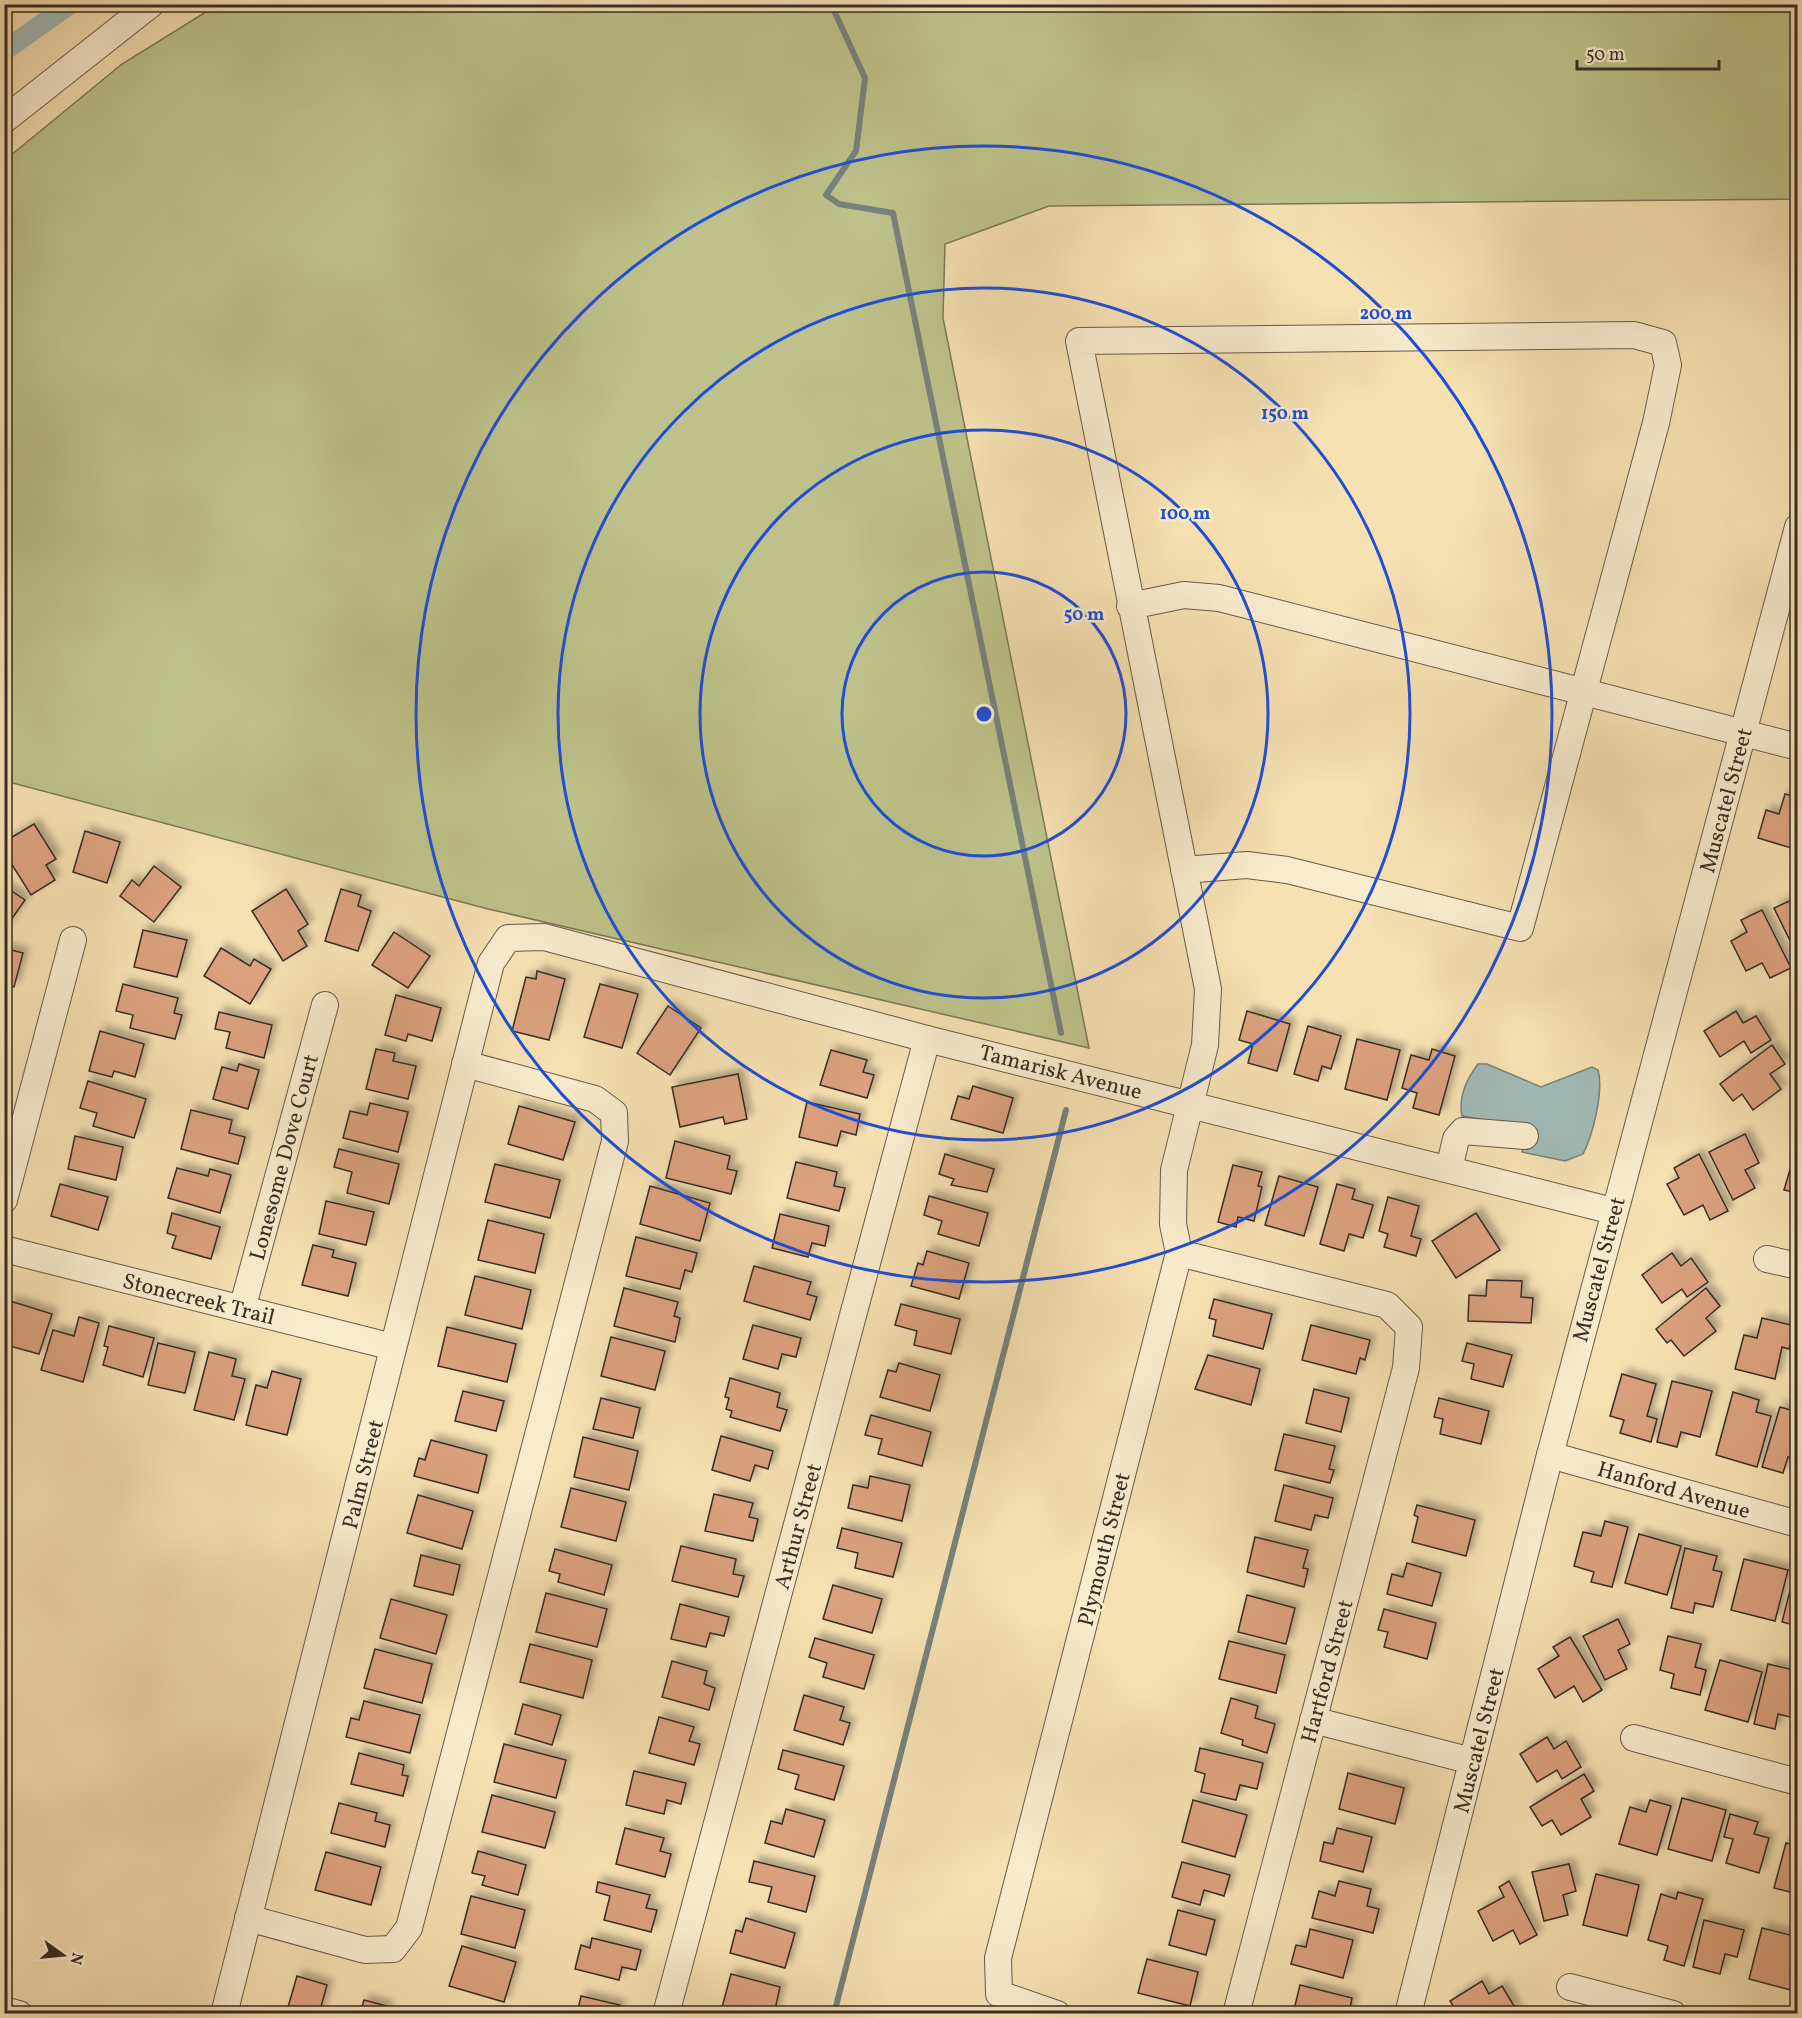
<svg xmlns="http://www.w3.org/2000/svg" width="1802" height="2018" font-family="Vollkorn,serif">
  <defs>
    <filter id="shadow"><feDropShadow dx="5.5" dy="-5.5" stdDeviation="3" flood-color="#0004"/></filter>
  </defs>
  <rect width="100%" height="100%" fill="#f6e1b2"/>
  <filter id="stains"><feTurbulence type="fractalNoise" baseFrequency=".00333" numOctaves="4"/><feColorMatrix values="0 0 0 0 .2 0 0 0 0 .09 0 0 0 0 .02 0 0 0 .5 -.17"/></filter>
  <radialGradient id="worn" r=".72"><stop offset=".6" stop-color="#630" stop-opacity="0"/><stop offset="1" stop-color="#630" stop-opacity=".3"/></radialGradient>
  <path fill="#bec28a" stroke="#7b7858" stroke-width="1.5" d="M217,5h1580v194l-748,7 -104,38 -2,74 146,730 -601,-139 -483,-128v-621l117,-96z"/>
  <path fill="#a1bbb7" stroke="#77827d" stroke-width="1.5" d="M1478,1064h9l54,23 51,-20 6,3c6,20 -5,65 -15,84l-18,7 -43,-9 5,-25 -65,-11c-4,-20 5,-37 16,-52z"/>
  <g fill="none" stroke-linecap="round" stroke-linejoin="round">
    <g stroke="#77827d" stroke-width="6">
      <path d="M831,4l34,74 -9,73 -30,44 13,9 54,9 168,820"/>
      <path d="M834,2014l232,-904"/>
    </g>
    <path stroke="#a1bbb7" stroke-width="20" d="M4,51l66,-47"/>
  </g>
  <g fill="#dba17e" stroke="#382d26" stroke-width="1.5" filter="url(#shadow)">
    <path d="M1785,794l13,3v53l-40,-12 8,-28 13,4z"/>
    <path d="M34,824l22,35 -10,6 9,15 -24,15 -27,-43v-10z"/>
    <path d="M85,831l35,11 -13,41 -34,-11z"/>
    <path d="M154,866l27,21 -27,35 -34,-26 12,-16 7,6z"/>
    <path d="M4,886l21,14 -19,27 -2,-1z"/>
    <path d="M286,889l22,35 -10,7 9,15 -24,15 -31,-50z"/>
    <path d="M341,889l20,6 -3,11 13,5 -13,40 -33,-10z"/>
    <path d="M1798,897v55l-2,1 -22,-45z"/>
    <path d="M1762,910l29,58 -21,10 -8,-15 -16,8 -15,-30 16,-9 -6,-12z"/>
    <path d="M143,930l44,10 -10,37 -43,-10z"/>
    <path d="M394,932l36,24 -22,32 -36,-23z"/>
    <path d="M4,948l19,5 -9,34 -10,-2z"/>
    <path d="M221,948l29,18 4,-7 17,10 -21,35 -46,-28z"/>
    <path d="M537,971l28,8 -16,61 -37,-9 14,-54 10,2z"/>
    <path d="M123,984l55,14 -4,15 8,2 -7,24 -45,-11 3,-13 -17,-4z"/>
    <path d="M600,984l38,10 -16,54 -38,-11z"/>
    <path d="M396,995l45,13 -9,33 -24,-7 -2,7 -21,-6z"/>
    <path d="M668,1006l33,22 -31,47 -33,-22z"/>
    <path d="M1247,1011l43,13 -13,47 -29,-8 5,-19 -14,-4z"/>
    <path d="M1736,1011l7,12 13,-7 15,24 -20,13 -7,-12 -24,16 -16,-26z"/>
    <path d="M219,1012l53,13 -8,33 -38,-10 4,-16 -15,-3z"/>
    <path d="M1308,1026l33,10 -10,33 -9,-3 -4,15 -24,-7z"/>
    <path d="M100,1031l44,13 -9,33 -21,-6 -2,6 -23,-6z"/>
    <path d="M1357,1039l43,11 -13,50 -42,-11z"/>
    <path d="M1772,1045l13,19 -15,10 11,15 -28,21 -11,-16 -9,7 -13,-17z"/>
    <path d="M376,1049l19,4 -2,8 23,5 -8,33 -42,-10z"/>
    <path d="M1432,1049l23,7 -16,59 -26,-7 4,-15 -15,-5 9,-33 18,5z"/>
    <path d="M831,1050l36,10 -4,12 11,3 -7,23 -47,-13z"/>
    <path d="M239,1064l20,6 -11,39 -35,-10 9,-32 15,4z"/>
    <path d="M738,1074l9,45 -22,5 -2,-7 -43,10 -8,-40z"/>
    <path d="M88,1081l58,18 -12,39 -41,-12 4,-13 -17,-5z"/>
    <path d="M973,1086l40,12 -10,35 -52,-14 7,-23 11,3z"/>
    <path d="M807,1102l53,12 -4,21 -15,-4 -4,15 -38,-9z"/>
    <path d="M370,1103l38,9 -10,40 -55,-14 7,-27 17,4z"/>
    <path d="M519,1106l56,16 -12,38 -55,-16z"/>
    <path d="M191,1110l41,10 -3,13 16,4 -7,27 -57,-15z"/>
    <path d="M1745,1134l14,29 -14,7 10,18 -22,12 -24,-48z"/>
    <path d="M75,1136l48,11 -7,33 -48,-11z"/>
    <path d="M675,1141l55,15 -3,13 10,2 -6,23 -65,-16z"/>
    <path d="M339,1149l60,15 -10,40 -42,-11 5,-21 -18,-5z"/>
    <path d="M945,1154l49,15 -7,23 -36,-7 3,-6 -15,-5z"/>
    <path d="M1699,1154l29,57 -18,9 -7,-15 -19,10 -17,-31 12,-6 -5,-10z"/>
    <path d="M1794,1156l4,1v36l-14,-3z"/>
    <path d="M796,1162l41,10 -3,14 11,2 -6,23 -52,-13z"/>
    <path d="M495,1164l65,16 -10,38 -65,-16z"/>
    <path d="M1233,1165l29,7 -4,14 4,1 -8,34 -16,-4 -2,10 -18,-5z"/>
    <path d="M177,1168l31,8 2,-7 21,6 -11,38 -52,-15z"/>
    <path d="M1279,1176l39,11 -14,49 -39,-11z"/>
    <path d="M60,1184l48,13 -10,33 -47,-14z"/>
    <path d="M1337,1184l18,5 -3,10 21,6 -10,33 -14,-4 -5,17 -24,-7z"/>
    <path d="M650,1186l60,17 -10,38 -60,-17z"/>
    <path d="M929,1196l59,17 -9,33 -41,-12 4,-13 -18,-6z"/>
    <path d="M1388,1197l31,9 -8,30 10,3 -5,17 -32,-9 4,-13 -9,-3z"/>
    <path d="M326,1201l48,11 -8,33 -47,-11z"/>
    <path d="M172,1213l48,14 -9,32 -39,-11 4,-12 -9,-3z"/>
    <path d="M1476,1213l24,37 -44,28 -24,-37z"/>
    <path d="M780,1214l49,12 -4,20 -13,-3 -4,14 -36,-9z"/>
    <path d="M488,1220l56,14 -9,39 -57,-13z"/>
    <path d="M636,1237l61,16 -5,19 -7,-2 -5,19 -54,-13z"/>
    <path d="M313,1245l21,5 -2,7 24,6 -8,33 -46,-11z"/>
    <path d="M927,1251l42,12 -10,36 -48,-13 7,-23 5,2z"/>
    <path d="M1672,1253l9,13 10,-8 17,24 -21,15 -5,-8 -20,14 -20,-28z"/>
    <path d="M754,1266l57,16 -4,12 10,3 -7,23 -66,-19z"/>
    <path d="M475,1276l56,14 -9,39 -57,-14z"/>
    <path d="M1487,1280l35,1 -1,16 12,1 -2,25 -63,-2 1,-26 17,1z"/>
    <path d="M624,1288l54,14 -4,14 6,2 -5,24 -61,-16z"/>
    <path d="M1706,1288l14,18 -14,12 10,13 -32,25 -13,-16 -4,3 -11,-14z"/>
    <path d="M1214,1299l58,15 -9,35 -50,-13 3,-16 -7,-2z"/>
    <path d="M10,1301l42,13 -13,40 -33,-9 6,-20 -8,-2z"/>
    <path d="M901,1304l59,15 -9,35 -37,-9 3,-14 -22,-6z"/>
    <path d="M79,1317l20,6 -16,59 -42,-12 12,-40 21,6z"/>
    <path d="M1762,1318l33,8 -6,23 -7,-2 -7,32 -40,-10 9,-34 13,3z"/>
    <path d="M753,1325l48,13 -5,19 -14,-3 -4,15 -35,-10z"/>
    <path d="M1311,1325l59,15 -5,20 -5,-2 -4,16 -54,-14z"/>
    <path d="M109,1326l45,12 -11,39 -40,-12 5,-18 -4,-1z"/>
    <path d="M447,1327l69,17 -9,38 -69,-16z"/>
    <path d="M611,1337l54,14 -10,39 -54,-14z"/>
    <path d="M158,1343l37,9 -10,41 -37,-8z"/>
    <path d="M1467,1343l45,12 -9,32 -32,-8 3,-15 -12,-3z"/>
    <path d="M209,1352l27,7 -4,17 13,3 -11,41 -40,-10z"/>
    <path d="M1208,1355l52,14 -9,36 -56,-16z"/>
    <path d="M899,1363l41,12 -10,36 -50,-14 8,-27 8,2z"/>
    <path d="M272,1371l29,8 -14,56 -41,-10 10,-40 11,3z"/>
    <path d="M1622,1374l34,10 -9,32 10,3 -6,23 -31,-9 4,-13 -14,-4z"/>
    <path d="M730,1378l50,15 -3,14 10,3 -7,21 -50,-14 2,-6 -6,-2 3,-11 -4,-1z"/>
    <path d="M1672,1381l40,10 -12,46 -19,-5 -4,15 -20,-5z"/>
    <path d="M1314,1389l35,9 -8,34 -35,-9z"/>
    <path d="M463,1391l41,10 -8,30 -41,-10z"/>
    <path d="M1733,1392l26,8 -3,12 15,4 -14,51 -41,-12z"/>
    <path d="M601,1398l39,10 -7,30 -40,-9z"/>
    <path d="M1439,1398l50,13 -8,33 -41,-10 3,-15 -9,-2z"/>
    <path d="M1780,1407l18,5v48l-10,-3 -5,16 -21,-6z"/>
    <path d="M871,1415l60,17 -9,34 -44,-12 4,-15 -17,-4z"/>
    <path d="M1284,1434l51,12 -6,23 5,1 -4,13 -55,-13z"/>
    <path d="M721,1436l52,15 -5,18 -13,-4 -5,16 -38,-11z"/>
    <path d="M583,1437l55,14 -9,39 -55,-13z"/>
    <path d="M431,1440l56,15 -9,38 -64,-17 5,-18 6,2z"/>
    <path d="M870,1476l40,9 -8,36 -54,-13 5,-23 15,3z"/>
    <path d="M1284,1485l49,13 -5,20 -13,-3 -4,15 -36,-9z"/>
    <path d="M571,1488l55,14 -10,39 -55,-14z"/>
    <path d="M714,1494l39,9 -4,14 9,2 -5,22 -48,-10z"/>
    <path d="M418,1495l55,16 -11,38 -55,-16z"/>
    <path d="M1417,1505l58,15 -9,36 -54,-14 6,-25 -4,-2z"/>
    <path d="M1605,1521l23,6 -16,60 -21,-5 3,-10 -20,-6 9,-34 18,4z"/>
    <path d="M842,1528l60,15 -9,34 -38,-9 3,-15 -21,-5z"/>
    <path d="M1639,1534l42,12 -14,49 -42,-12z"/>
    <path d="M1255,1537l53,13 -5,18 5,1 -4,18 -57,-15z"/>
    <path d="M681,1546l55,13 -3,15 11,2 -6,21 -66,-16z"/>
    <path d="M1685,1548l32,8 -4,14 9,2 -9,35 -18,-4 -2,10 -22,-5z"/>
    <path d="M555,1549l57,16 -8,30 -46,-13 2,-8 -11,-3z"/>
    <path d="M421,1555l39,10 -7,30 -39,-9z"/>
    <path d="M1744,1559l44,11 -13,51 -44,-11z"/>
    <path d="M1407,1563l34,10 -9,33 -45,-12 5,-20 11,3z"/>
    <path d="M1794,1575l4,1v50l-16,-4z"/>
    <path d="M833,1585l49,14 -10,34 -49,-14z"/>
    <path d="M546,1593l61,16 -10,38 -61,-15z"/>
    <path d="M1247,1595l48,13 -9,36 -48,-12z"/>
    <path d="M391,1599l56,16 -11,39 -56,-16z"/>
    <path d="M680,1604l49,13 -5,19 -14,-3 -4,14 -35,-8z"/>
    <path d="M1384,1609l52,14 -9,36 -43,-12 4,-15 -10,-2z"/>
    <path d="M1618,1619l12,25 -12,6 9,19 -22,11 -22,-44z"/>
    <path d="M1668,1636l33,8 -6,23 11,3 -6,25 -29,-7 3,-14 -14,-4z"/>
    <path d="M1570,1637l32,53 -19,12 -9,-16 -19,12 -17,-29 21,-13 -6,-9z"/>
    <path d="M815,1638l59,17 -10,34 -41,-12 4,-14 -18,-6z"/>
    <path d="M1229,1641l56,14 -9,38 -57,-14z"/>
    <path d="M530,1644l62,16 -9,38 -63,-16z"/>
    <path d="M375,1649l57,15 -10,39 -58,-15z"/>
    <path d="M1720,1660l42,12 -14,50 -43,-12z"/>
    <path d="M672,1661l35,10 -3,13 11,4 -6,22 -47,-13z"/>
    <path d="M1768,1664l30,7v48l-20,-5 -3,15 -21,-5z"/>
    <path d="M804,1695l40,12 -4,13 10,3 -7,22 -49,-15z"/>
    <path d="M1231,1698l27,8 -3,12 20,6 -8,29 -25,-8 1,-5 -22,-7z"/>
    <path d="M364,1701l56,14 -10,38 -64,-16 5,-19 8,2z"/>
    <path d="M523,1704l38,11 -9,30 -37,-11z"/>
    <path d="M659,1717l35,10 -5,14 11,3 -6,21 -45,-12z"/>
    <path d="M1547,1737l7,12 12,-8 15,26 -19,12 -5,-9 -20,12 -17,-28z"/>
    <path d="M504,1744l62,16 -10,38 -62,-16z"/>
    <path d="M1200,1748l63,15 -6,26 -17,-4 -4,15 -35,-8 4,-18 -10,-3z"/>
    <path d="M783,1750l61,16 -10,34 -39,-11 4,-14 -21,-6z"/>
    <path d="M359,1753l45,12 -2,10 6,1 -5,20 -52,-12z"/>
    <path d="M634,1771l52,12 -5,21 -14,-4 -3,14 -38,-9z"/>
    <path d="M1348,1773l56,15 -9,36 -56,-15z"/>
    <path d="M1584,1774l10,17 -13,8 10,18 -30,18 -9,-15 -10,6 -12,-19z"/>
    <path d="M492,1795l63,17 -10,36 -63,-16z"/>
    <path d="M1682,1798l44,12 -14,51 -44,-12z"/>
    <path d="M1193,1800l54,15 -12,42 -53,-15z"/>
    <path d="M1650,1800l21,6 -14,49 -38,-11 11,-37 16,5z"/>
    <path d="M339,1803l38,10 -2,8 15,4 -5,22 -54,-14z"/>
    <path d="M786,1809l39,11 -11,37 -49,-14 6,-22 11,3z"/>
    <path d="M1730,1814l28,8 -4,12 15,4 -10,35 -33,-10 7,-24 -9,-2z"/>
    <path d="M625,1828l39,10 -4,13 11,3 -6,23 -49,-13z"/>
    <path d="M1337,1828l35,9 -9,35 -43,-11 4,-19 9,2z"/>
    <path d="M1786,1843l12,3v48l-24,-6z"/>
    <path d="M478,1851l48,14 -8,30 -36,-10 3,-9 -13,-3z"/>
    <path d="M326,1852l55,15 -10,38 -56,-15z"/>
    <path d="M754,1861l61,15 -9,36 -38,-10 4,-15 -23,-5z"/>
    <path d="M1182,1862l48,13 -6,21 -20,-6 -4,15 -28,-8z"/>
    <path d="M1569,1864l7,27 -13,4 5,20 -24,6 -12,-49z"/>
    <path d="M1596,1874l43,11 -12,51 -44,-11z"/>
    <path d="M1339,1881l32,8 -4,17 12,3 -6,24 -61,-15 7,-27 16,5z"/>
    <path d="M1509,1881l28,54 -17,9 -7,-14 -20,11 -15,-30 26,-14 -5,-10z"/>
    <path d="M598,1882l52,13 -4,13 11,2 -6,22 -47,-12 6,-24 -14,-4z"/>
    <path d="M1678,1892l25,7 -19,67 -20,-6 4,-14 -20,-6 13,-46 15,5z"/>
    <path d="M471,1896l54,14 -10,38 -54,-14z"/>
    <path d="M1178,1910l37,10 -9,35 -37,-10z"/>
    <path d="M746,1918l49,15 -10,35 -55,-15 6,-23 6,2z"/>
    <path d="M1704,1920l40,10 -7,27 -12,-3 -5,20 -27,-7z"/>
    <path d="M1762,1928l36,9v30l-7,23 -42,-11z"/>
    <path d="M1310,1929l43,11 -10,38 -52,-14 5,-19 10,2z"/>
    <path d="M592,1938l49,12 -5,20 -14,-3 -3,13 -44,-11 6,-24 9,3z"/>
    <path d="M462,1946l54,16 -12,40 -55,-16z"/>
    <path d="M1147,1959l51,13 -8,34 -52,-13z"/>
    <path d="M731,1974l49,13 -6,27h-42l-11,-3z"/>
    <path d="M297,1976l30,9 -8,29h-33z"/>
    <path d="M1482,1981l7,13 13,-8 15,25 -3,3h-56l-8,-13z"/>
    <path d="M1300,1985l52,13 -3,16h-56z"/>
    <path d="M581,1996l39,9 -2,9h-41z"/>
    <path d="M364,2000l23,6 -2,8h-25z"/>
  </g>
  <g fill="none" stroke-linecap="round" stroke-linejoin="round">
    <defs>
      <g id="minor">
        <path d="M4,120l147,-116"/>
        <path d="M1130,606l54,-11 35,3 579,149"/>
        <path d="M1449,1169l7,-30 7,-8 62,5"/>
        <path d="M4,1200l69,-260"/>
        <path d="M4,1249l389,98"/>
        <path d="M1179,1253l208,52 22,22 -3,41 -170,646"/>
        <path d="M1767,1259l31,7"/>
        <path d="M242,1309l83,-304"/>
        <path d="M1550,1455l248,69"/>
        <path d="M1313,1720l159,41"/>
        <path d="M1634,1738l164,44"/>
        <path d="M248,1918l117,32 28,-1 16,-21 206,-787 -1,-28 -19,-14 -130,-35"/>
        <path d="M1570,1987l103,27"/>
        <path d="M4,2010l15,4"/>
        <path d="M224,2014l267,-1051 17,-25 36,-1 383,102 686,172"/>
        <path d="M666,2014l261,-975"/>
        <path d="M1057,2014l-58,-20 -1,-36 181,-705 -6,-29 1,-54 31,-125 3,-56 -129,-648 555,-6 29,8 5,22 -12,58 -136,505 -233,-58 -40,-5 -63,5"/>
        <path d="M1408,2014l142,-559 248,-928"/>
      </g>
    </defs>
    <use href="#minor" stroke="#685a49" stroke-width="28"/>
    <use href="#minor" stroke="#f9eccd" stroke-width="26"/>
  </g>
  <g fill="none" stroke="#1d4ed8" stroke-width="3">
    <circle cx="984" cy="714" r="142"/>
    <circle cx="984" cy="714" r="284"/>
    <circle cx="984" cy="714" r="426"/>
    <circle cx="984" cy="714" r="568"/>
  </g>
  <g text-anchor="middle" stroke-width="5" stroke-linejoin="round" paint-order="stroke">
    <g font-size="22" fill="#382d26" stroke="#f9eccd">
      <text transform="translate(1725 800) rotate(-75)" y="8">Muscatel Street</text>
      <text transform="translate(1061 1071) rotate(14)" y="8">Tamarisk Avenue</text>
      <text transform="translate(283 1157) rotate(-75)" y="8">Lonesome Dove Court</text>
      <text transform="translate(1598 1269) rotate(-75)" y="8">Muscatel Street</text>
      <text transform="translate(199 1298) rotate(14)" y="8">Stonecreek Trail</text>
      <text transform="translate(362 1474) rotate(-76)" y="8">Palm Street</text>
      <text transform="translate(1674 1489) rotate(16)" y="8">Hanford Avenue</text>
      <text transform="translate(797 1526) rotate(-75)" y="8">Arthur Street</text>
      <text transform="translate(1103 1549) rotate(-76)" y="8">Plymouth Street</text>
      <text transform="translate(1326 1671) rotate(-75)" y="8">Hartford Street</text>
      <text transform="translate(1478 1740) rotate(-76)" y="8">Muscatel Street</text>
    </g>
  </g>
  <circle cx="984" cy="714" r="9" fill="#1d4ed8" stroke="#f9eccd" stroke-width="3"/>
  <g font-size="18" text-anchor="middle" font-weight="bold" fill="#1d4ed8" stroke="#f9eccd" stroke-width="5" stroke-linejoin="round" paint-order="stroke">
    <text x="1386" y="319">200 m</text>
    <text x="1285" y="419">150 m</text>
    <text x="1185" y="519">100 m</text>
    <text x="1084" y="620">50 m</text>
  </g>
  <rect width="1802" height="2018" fill="none" stroke="#f6e1b2" stroke-width="24"/>
  <rect x="6" y="6" width="1790" height="2006" fill="none" stroke="#382d26" stroke-width="3"/>
  <rect x="12" y="12" width="1778" height="1994" fill="none" stroke="#382d26" stroke-width="1.5"/>
  <g transform="translate(63 1955) rotate(105)" stroke="#f9eccd" stroke-width="4.5" paint-order="stroke">
  <path d="M0-4.5L10 22L0 15L-10 22Z" fill="#382d26"/>
  <text y="-9" font-size="16" font-weight="bold" text-anchor="middle" fill="#382d26">N</text>
  </g>
  <path d="M1577 60v9h142v-9" fill="none" stroke="#382d26" stroke-width="3"/>
  <text x="1586" y="60" font-size="18" fill="#382d26" stroke="#f9eccd" stroke-width="4.5" paint-order="stroke">50 m</text>
  <rect width="100%" height="100%" filter="url(#stains)"/>
  <rect width="100%" height="100%" fill="url(#worn)"/>
</svg>
